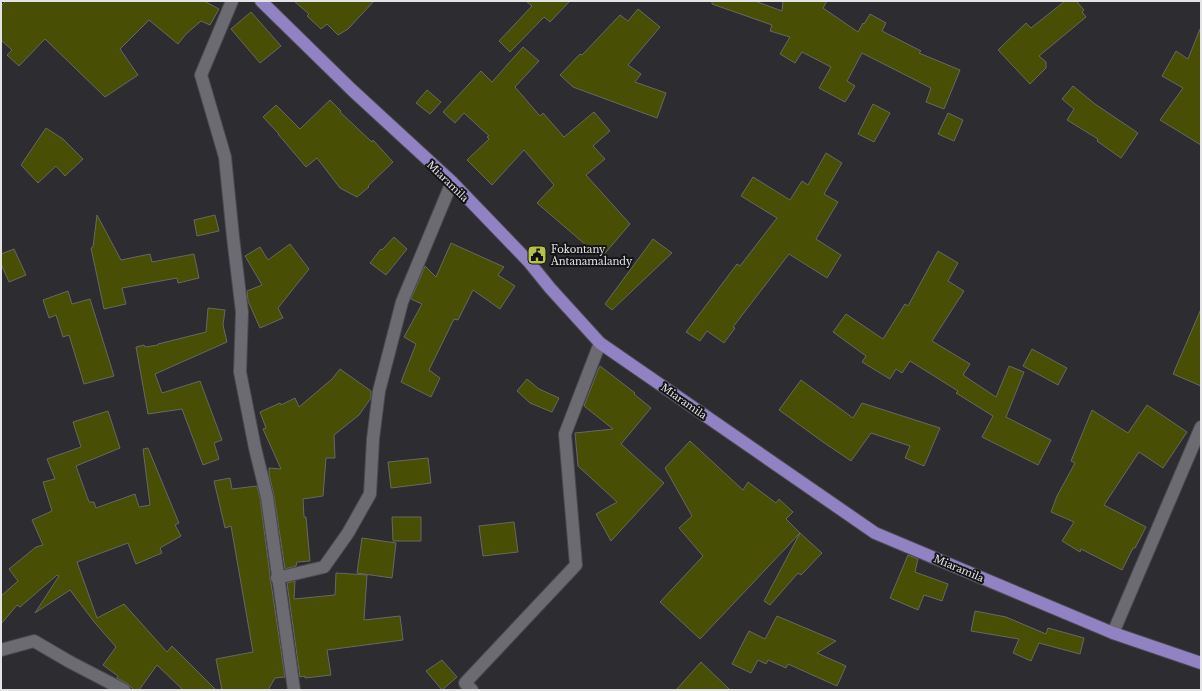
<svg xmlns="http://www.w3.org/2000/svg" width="1202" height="691" font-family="'Libre Baskerville',serif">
  <rect width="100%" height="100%" fill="#2d2c31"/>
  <g fill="#494e05" stroke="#676863">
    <path d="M6,1h198l15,8 -9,16 -9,-4 -15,13 -8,10 -29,-24 -29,29 18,26 -33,22 -60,-58 -26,27 -12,-11 5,-5 -11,-10v-34z"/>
    <path d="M294,1h80l-26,28 -10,6 -11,-11 -6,5 -14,-13 2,-2z"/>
    <path d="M526,1h44l-20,21 -6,-5 -34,35 -11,-11 33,-35z"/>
    <path d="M712,1h43l27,10 1,-10h44l-4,7 35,24 5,-9 1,1 6,-10 16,9 -4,8 39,20 -2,2 41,17 -16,39 -18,-7 5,-14 -69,-35 -15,28 8,5 -10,16 -26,-14 12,-21 -29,-15 -7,11 -15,-9 10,-17 -20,-6 2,-6 -60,-21z"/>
    <path d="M1065,1h11l8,9 -2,2 4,5 -47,39 7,6v6l-16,16 -32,-34 28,-27 5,5z"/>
    <path d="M638,9l22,18 -32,38 13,9 -6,8 31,11 -9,25 -84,-31 -13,-12 20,-21 2,1 38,-40 8,6z"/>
    <path d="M251,12l30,34 -21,17 -29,-34z"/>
    <path d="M1200,29h1v116l-41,-25 23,-32 -21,-12 14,-25 12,8z"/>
    <path d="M523,47l16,14 -24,26 25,29 3,-3 21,24 30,-25 16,19 -17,15 12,13 -19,16 44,49 -29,34 -64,-55 17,-18 -30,-35 -32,35 -25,-25 22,-21 -2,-2 2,-1 -25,-23 -9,10 -12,-11 38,-41 11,11z"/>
    <path d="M1073,86l22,18 43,29 -17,25 -24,-17 1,-2 -31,-19 7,-11 -12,-10z"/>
    <path d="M427,90l14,12 -11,12 -14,-11z"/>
    <path d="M330,100l11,11 -1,1 32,30 1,-2 20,22 -25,24 1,1 -12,10 -17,-9 -23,-30 -11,9 -28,-33h1l-16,-17 13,-12 24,24z"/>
    <path d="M873,104l17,9 -16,29 -16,-8z"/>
    <path d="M948,113l15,7 -9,21 -16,-7z"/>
    <path d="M46,128l17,11 20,20 -18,17 -9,-10 -18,17 -17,-18z"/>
    <path d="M826,153l16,10 -18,31 14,8 -22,37 25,16 -14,23 -38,-24 -56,73 2,1 -11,15 -17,-12 -7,10 -14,-9 51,-68 3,2 37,-48 -36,-22 12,-19 37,23 12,-19 6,4z"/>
    <path d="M97,215l24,45 29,-6 2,8 42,-8 5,24 -21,5 -1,-5 -55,10 4,16 -22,5 -13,-61 2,-1z"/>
    <path d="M215,215l4,16 -22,5 -3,-16z"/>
    <path d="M394,237l13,12 -21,26 -16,-12 11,-14 1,1z"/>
    <path d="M653,239l19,14 -60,57 -7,-6z"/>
    <path d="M451,243l53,24 -6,8 17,11 -15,23 -27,-19 -15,30 -4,-1 -25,51 11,8 -9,19 -30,-15 15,-38 -12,-7 18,-33 -11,-5 14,-33 11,11z"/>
    <path d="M290,244l19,25 -31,39 5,10 -23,10 -12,-27 -1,-10 15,-6 -17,-29 15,-9 8,13z"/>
    <path d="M14,249l12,26 -17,7 -8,-18v-10z"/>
    <path d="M938,251l20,12 -10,18 16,10 -32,50 38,23 -7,11 33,22 13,-31 15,6 -18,45 45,23 -13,25 -56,-28 11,-21 -37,-23 2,-2 -48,-30 -8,12 -6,-4 -6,10 -28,-17 4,-6 -33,-24 13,-18 37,25 22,-35 3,2z"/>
    <path d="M68,291l4,13 18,-5 24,77 -30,8 -15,-49 -6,2 -7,-22 -7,3 -6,-18z"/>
    <path d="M208,308l17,2 -2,15 4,17 -72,32 7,19 38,-12 22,59 -8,3 5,16 -16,6 -21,-56 -34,5 -12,-67 8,-2 1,2 13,-2v-1l48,-12z"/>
    <path d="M1201,309v77l-28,-12z"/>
    <path d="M1032,349l35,19 -9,17 -35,-19z"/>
    <path d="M600,366l35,27 -1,1 17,14 -30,36 43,39 -53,58 -15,-27 21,-12 -39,-36 -3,-33 38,-4 -29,-23 14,-36z"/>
    <path d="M340,369l31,22v7l-12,17 -25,20 1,23h-9l-3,38 -20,3 1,18h2l4,44 -13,1 -1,4 -11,3 -11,-73 -5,-22v-6l12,1 -18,-40 3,-1 -6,-16 20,-9 1,2 14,-7 4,9 33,-28z"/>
    <path d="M527,379l12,10 20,9 -7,14 -22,-9 -13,-12z"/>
    <path d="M801,380l52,38 9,-15 78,25 -16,38 -19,-8 5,-12 -39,-13 -20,28 -28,-19 -44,-32z"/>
    <path d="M1147,405l40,27 -24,36 -24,-16 -35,53 42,22 -11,21h-2l-11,22 -41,-21 -1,3 -18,-11 12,-19 -23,-10 6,-16 18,-33 -4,-2 21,-51 36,23z"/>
    <path d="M108,411l12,37 -44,18 13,36h5l2,6 39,-14 4,13 11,-2 -7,-56 5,-1 31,75 -4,2 6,11 -21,12 2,5 -26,11 -8,-21 -51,19 20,56 27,-14 43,48 5,-6 44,44h-33l-26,-25 -18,25h-5l-6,-6 -11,-6 1,-2 -15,-11 13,-18 -21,-24 -25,-33 -35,23 24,-37 -2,-1 -37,32 -3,-2 -16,19v-28l17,-15 -9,-12 27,-22 7,-2 -11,-25 20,-9 -9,-29 12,-3 -8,-20 34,-12 -8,-25z"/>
    <path d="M690,441l53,49 5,-8 28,21 3,-4 14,13 -7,7 14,14 -100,106 -40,-37 43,-46 -24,-28 13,-12 -27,-48z"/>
    <path d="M428,458l3,25 -40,5 -3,-26z"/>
    <path d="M230,478l2,11 25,-3 3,12 10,77v4l1,4 14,94 -10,1 -7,12h-46l-6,-31 37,-7 -22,-126 -6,2 -11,-47z"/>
    <path d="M392,517h29v24h-28z"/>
    <path d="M514,522l4,30 -35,4 -4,-30z"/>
    <path d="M800,533l22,20 -21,22 -3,-2 -28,32 -6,-4z"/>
    <path d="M362,538l34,5 -4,35 -35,-5z"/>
    <path d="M908,555l10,4 -3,13 33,12 -6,17 -18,-6 -6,15 -28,-12z"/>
    <path d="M336,573l31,2 -3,45 36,-4 3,24 -76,10 4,25 -26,3v-2l-5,1 -13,-94 8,-2 -1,18 41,-4z"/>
    <path d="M975,611l31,6 40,17 2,-6 36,10 -4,16 -41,-11 -8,18 -18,-8 6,-14 -48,-8z"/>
    <path d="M777,616l59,25 -19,12 29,13 -9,20 -49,-22 -2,4 -18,-8 -2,4 -8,-4 -7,13 -19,-9 17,-33 16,8z"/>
    <path d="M442,660l15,17 -15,13 -16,-19z"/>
    <path d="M701,662l29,28h-54z"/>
  </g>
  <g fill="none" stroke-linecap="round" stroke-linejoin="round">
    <defs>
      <g id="minor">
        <path d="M232,1l-31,74 24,82 8,80 9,75 -2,60 15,76 12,49 27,193"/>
        <path d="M277,578l47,-11 24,-34 22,-39 3,-55 6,-48 23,-89 50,-120"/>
        <path d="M1113,633l88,-206"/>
        <path d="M1,650l33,-9 36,21 54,28"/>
        <path d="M472,690l-7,-7 111,-118 -11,-131 35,-91"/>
      </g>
      <path id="major" d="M261,1l91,89 100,92 77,80 21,26 50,55 275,190 238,100 88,30"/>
    </defs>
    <use href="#minor" stroke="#4b4a4f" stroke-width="14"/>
    <use href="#major" stroke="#4b4a4f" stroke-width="14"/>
    <use href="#minor" stroke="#6c6b71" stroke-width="12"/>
    <use href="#major" stroke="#9182c3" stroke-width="12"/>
  </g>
  <defs>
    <symbol id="civic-square" viewBox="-11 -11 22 22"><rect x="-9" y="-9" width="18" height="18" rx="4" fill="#b6c148" stroke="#151517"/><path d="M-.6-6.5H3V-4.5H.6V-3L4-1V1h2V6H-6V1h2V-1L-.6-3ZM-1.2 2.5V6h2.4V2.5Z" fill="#111"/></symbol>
  </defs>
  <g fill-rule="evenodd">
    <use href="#civic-square" x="526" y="244" width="22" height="22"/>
  </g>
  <g text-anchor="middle" stroke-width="4" stroke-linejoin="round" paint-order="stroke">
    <g font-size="10" fill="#e4e4e7" stroke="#151517">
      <text transform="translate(448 181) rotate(44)" y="4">Miaramila</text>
      <text transform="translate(684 401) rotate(35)" y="4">Miaramila</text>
      <text transform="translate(959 568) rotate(23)" y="4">Miaramila</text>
    </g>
    <g font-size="10" fill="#e4e4e7" stroke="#151517" text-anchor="start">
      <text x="551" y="253">Fokontany<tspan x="551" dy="12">Antanamalandy</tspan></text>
    </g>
  </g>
  <rect width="1202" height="691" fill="none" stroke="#e4e4e7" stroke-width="4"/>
</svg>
